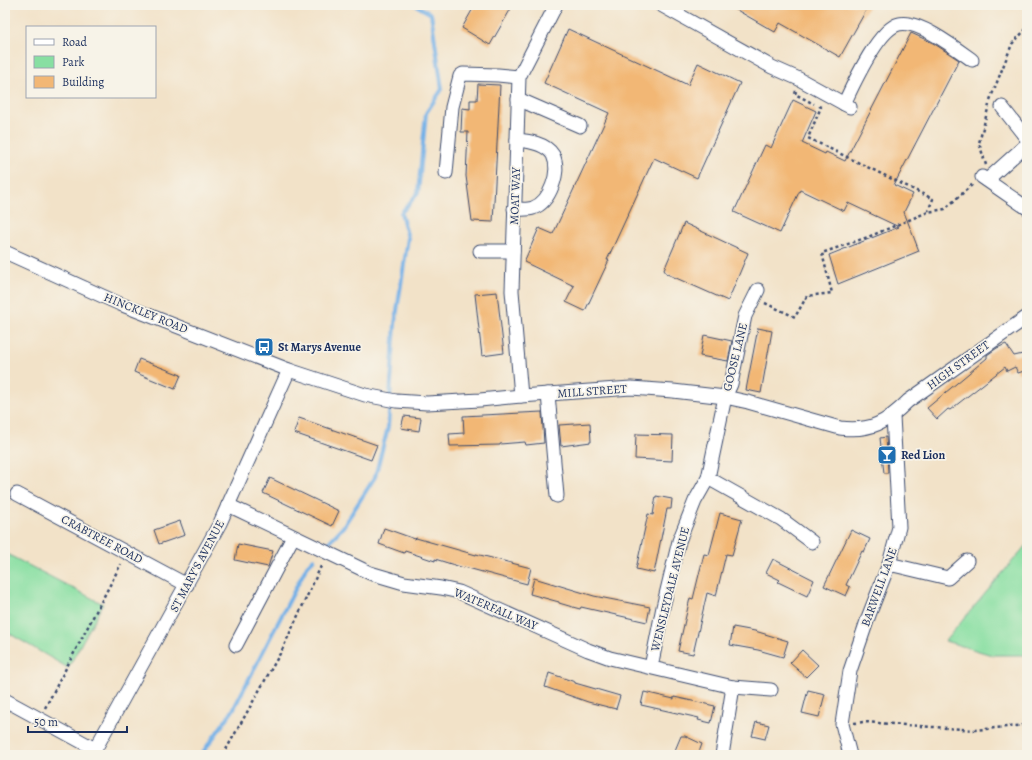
<svg xmlns="http://www.w3.org/2000/svg" width="1032" height="760" font-family="Alegreya,serif">
  <rect width="100%" height="100%" fill="#f7f3e8"/>
  <filter id="ink" filterUnits="userSpaceOnUse"><feTurbulence type="fractalNoise" baseFrequency=".025" numOctaves="2"/><feDisplacementMap in="SourceGraphic" scale="8" xChannelSelector="R" yChannelSelector="G"/><feConvolveMatrix kernelMatrix="1 2 1 2 8 2 1 2 1" color-interpolation-filters="sRGB"/></filter>
  <filter id="wash" filterUnits="userSpaceOnUse"><feTurbulence type="fractalNoise" baseFrequency=".012" numOctaves="4" result="noise"/><feDisplacementMap in="SourceGraphic" scale="16" xChannelSelector="R" yChannelSelector="G"/><feGaussianBlur stdDeviation="0.9" result="paint"/><feColorMatrix in="noise" values="0 0 0 0 0 0 0 0 0 0 0 0 0 0 0 0 0 1.4 0 .05"/><feComposite in="paint" operator="in"/></filter>
  <g filter="url(#wash)">
    <rect width="100%" height="100%" fill="#f2e2c8"/>
    <g fill="#88dfa2" stroke="#528780">
      <path d="M1027,544v111h-35l-47,-14z"/>
      <path d="M5,553l98,51 -35,64 -63,-37z"/>
    </g>
    <g fill="none" stroke-linecap="round" stroke-linejoin="round">
      <g stroke="#74b1e7" stroke-width="4">
        <path d="M329,542l14,-15 32,-50 13,-50 7,-103 13,-86 -7,-25 17,-20 8,-80 16,-24 -11,-75 -15,-9"/>
        <path d="M201,755l32,-45 74,-144 7,-7"/>
      </g>
    </g>
    <g id="blocks">
      <g fill="#f2b775">
        <path d="M475,5h38l-23,40 -28,-17z"/>
        <path d="M728,5h141l-29,52 -60,-34 -5,9z"/>
        <path d="M568,29l120,56 10,-22 42,20 -43,95 -43,-20 -47,102h2l-24,51 -19,-9 8,-16 -50,-24 15,-34 14,6 56,-121 -65,-30z"/>
        <path d="M911,33l22,10 26,17 -65,125 19,9 -9,18 15,39 -81,33 -9,-29 70,-28 -51,-24 -4,8 -44,-21 -20,43 -46,-21 31,-67 6,3 22,-48 23,11 -14,32 23,11 1,-2 19,9z"/>
        <path d="M478,84l22,1 -7,137 -21,-1 -6,-45 2,-44h-7l1,-24 8,1v-9h7z"/>
        <path d="M684,223l64,30 -20,48 -61,-27 -3,-4z"/>
        <path d="M497,292l7,61 -22,3 -7,-62z"/>
        <path d="M758,328l14,3 -11,62 -15,-3z"/>
        <path d="M704,335l28,6 -4,20 -28,-5z"/>
        <path d="M1006,344l8,12 13,-3v17l-9,3 -3,-6 -8,4 -2,-4 -55,43 -2,-1 -11,10 -10,-11 60,-50v-3l10,-7z"/>
        <path d="M139,359l42,16 -6,14 -41,-17z"/>
        <path d="M542,412l2,31 -18,2 -1,-3 -25,2v1l-50,1 -1,-12 15,-1 -1,-17z"/>
        <path d="M404,416l17,2 -2,13 -18,-3z"/>
        <path d="M299,418l78,27 -6,15 -77,-27z"/>
        <path d="M590,423l1,19 -30,4 -2,-21z"/>
        <path d="M636,434l37,1 -1,26 -37,-2z"/>
        <path d="M886,437l2,36h-4l-4,-35z"/>
        <path d="M270,478l69,33 -7,15 -69,-33z"/>
        <path d="M656,496l16,3 -1,10h-4l-13,64 -18,-4 12,-55 5,1z"/>
        <path d="M720,513l22,6 -10,36 -6,-1 -10,42 -9,-3 -14,61 -15,-3 12,-53 3,1 11,-45 5,1z"/>
        <path d="M180,521l5,14 -26,9 -5,-14z"/>
        <path d="M384,528l31,11 1,-1 60,17v-1l55,14 -4,16 -63,-17v1l-29,-9v2l-30,-10 -1,2 -25,-9z"/>
        <path d="M851,530l19,9 -6,13 -2,-1 -16,34 4,2 -4,9 -22,-10z"/>
        <path d="M238,544l35,7 -5,16 -33,-7z"/>
        <path d="M773,559l41,21 -7,16 -29,-14 2,-2 -14,-7z"/>
        <path d="M534,578l60,18 56,11 -3,15 -66,-15 -1,2 -11,-3 -10,-3v-1l-29,-8z"/>
        <path d="M733,627l22,4 33,10 -5,16 -25,-7 -28,-5z"/>
        <path d="M802,650l16,15 -12,12 -16,-14z"/>
        <path d="M549,673l26,9v1l45,13 -4,13 -28,-7 -43,-15z"/>
        <path d="M808,690l17,4 -6,23 -17,-4z"/>
        <path d="M644,692l30,7v-2l41,9 -4,17 -13,-3 1,-2 -58,-13z"/>
        <path d="M756,722l13,3 -4,14 -13,-3z"/>
        <path d="M681,736h4l17,8 -4,11h-25z"/>
      </g>
    </g>
  </g>
  <g filter="url(#ink)">
    <use href="#blocks" fill-opacity="0" stroke="#3b4a6e" stroke-width="1"/>
    <g fill="none" stroke-linecap="round" stroke-linejoin="round">
      <defs>
        <g id="minor">
          <path d="M661,5l111,62 27,12 51,28"/>
          <path d="M518,99l62,27"/>
          <path d="M844,104c9,-19 34,-75 55,-80 19,-5 58,25 73,36"/>
          <path d="M1002,107l25,32"/>
          <path d="M446,173l6,-66 8,-31 3,-2 35,1 21,2"/>
          <path d="M982,177l45,31"/>
          <path d="M987,180l40,-36"/>
          <path d="M514,209c6,0 14,1 19,-1 17,-6 28,-36 20,-53 -7,-12 -25,-14 -36,-15"/>
          <path d="M480,251h33"/>
          <path d="M5,252l115,52 169,66 76,25 31,6 31,2 53,-3 41,-4 110,-8 42,3 52,6 23,5 92,26c31,4 47,-6 68,-27l119,-84"/>
          <path d="M548,394l9,102"/>
          <path d="M521,396l-9,-105 7,-214 37,-72"/>
          <path d="M708,478l73,41 31,23"/>
          <path d="M17,494l170,91"/>
          <path d="M228,505l142,68 34,10 37,5 18,4 129,58 22,8 123,29 38,3"/>
          <path d="M889,564l59,14 19,-17"/>
          <path d="M236,645l57,-108"/>
          <path d="M651,667l12,-60 16,-66 16,-40 13,-23 17,-81 6,-13 14,-68 13,-26"/>
          <path d="M5,700l90,49"/>
          <path d="M92,755l128,-232 69,-153"/>
          <path d="M722,755l11,-68"/>
          <path d="M850,755l-8,-31 8,-53 19,-56 20,-51 10,-37 -6,-111"/>
        </g>
      </defs>
      <use href="#minor" stroke="#3b4a6e" stroke-width="15"/>
      <g stroke="#3b4a6e" stroke-width="2.5" stroke-dasharray="3 3" stroke-linecap="butt">
        <path d="M796,91l-1,3 19,10"/>
        <path d="M990,100l22,-56 15,-16"/>
        <path d="M819,106l2,1 -13,31 125,61 -5,12"/>
        <path d="M986,165l-7,-22 10,-38"/>
        <path d="M765,303l30,14 12,-21 25,-3 -10,-40 46,-16 60,-25 17,-3 28,-25"/>
        <path d="M45,708l76,-144"/>
        <path d="M854,723l10,-1 111,8 52,-5"/>
        <path d="M223,755l59,-105 40,-86"/>
      </g>
      <use href="#minor" stroke="#fff" stroke-width="13"/>
    </g>
  </g>
  <defs>
    <symbol id="bus-square" viewBox="-11 -11 22 22"><rect x="-9" y="-9" width="18" height="18" rx="4" fill="#1f6fb2" stroke="#f7f3e8"/><path d="M-5-6H5V4H4V6H2V4H-2V6H-4V4H-5ZM-3.5-4V0h7V-4ZM-3.5 1.2v1.5H-2V1.2ZM2 1.2v1.5H3.5V1.2Z" fill="#fff"/></symbol>
    <symbol id="bar-square" viewBox="-11 -11 22 22"><rect x="-9" y="-9" width="18" height="18" rx="4" fill="#1f6fb2" stroke="#f7f3e8"/><path d="M-6-5H6L.8 .8V4.5H3.5V6h-7V4.5H-.8V.8Z" fill="#fff"/></symbol>
  </defs>
  <g fill-rule="evenodd">
    <use href="#bus-square" x="253" y="336" width="22" height="22"/>
    <use href="#bar-square" x="876" y="444" width="22" height="22"/>
  </g>
  <g text-anchor="middle" stroke-width="3.5" stroke-linejoin="round" paint-order="stroke">
    <g font-size="12" fill="#1b2f5e" stroke="#f7f3e8">
      <text transform="translate(515 196) rotate(-88)" y="4">MOAT WAY</text>
      <text transform="translate(146 313) rotate(22)" y="4">HINCKLEY ROAD</text>
      <text transform="translate(735 357) rotate(-76)" y="4">GOOSE LANE</text>
      <text transform="translate(958 365) rotate(-36)" y="4">HIGH STREET</text>
      <text transform="translate(592 391) rotate(-4)" y="4">MILL STREET</text>
      <text transform="translate(102 539) rotate(28)" y="4">CRABTREE ROAD</text>
      <text transform="translate(197 566) rotate(-62)" y="4">ST MARY'S AVENUE</text>
      <text transform="translate(879 587) rotate(-70)" y="4">BARWELL LANE</text>
      <text transform="translate(670 589) rotate(-76)" y="4">WENSLEYDALE AVENUE</text>
      <text transform="translate(496 609) rotate(23)" y="4">WATERFALL WAY</text>
    </g>
    <g font-size="12" font-weight="bold" fill="#1b2f5e" stroke="#f7f3e8" text-anchor="start">
      <text x="278" y="351">St Marys Avenue</text>
      <text x="901" y="459">Red Lion</text>
    </g>
  </g>
  <rect width="1032" height="760" fill="none" stroke="#f7f3e8" stroke-width="20"/>
  <rect x="26" y="26" width="130" height="72" fill="#f7f3e8" stroke="#9fa5b1"/>
  <rect x="34" y="39" width="20" height="6" fill="#ffffff" stroke="#9fa5b1"/>
  <text x="62" y="46" font-size="12" fill="#1b2f5e">Road</text>
  <rect x="34" y="56" width="20" height="12" fill="#88dfa2" stroke="#9fa5b1"/>
  <text x="62" y="66" font-size="12" fill="#1b2f5e">Park</text>
  <rect x="34" y="76" width="20" height="12" fill="#f2b775" stroke="#9fa5b1"/>
  <text x="62" y="86" font-size="12" fill="#1b2f5e">Building</text>
  <path d="M28 726v6h99v-6" fill="none" stroke="#1b2f5e" stroke-width="2"/>
  <text x="34" y="726" font-size="12" fill="#1b2f5e" stroke="#f7f3e8" stroke-width="3" paint-order="stroke">50 m</text>
</svg>
